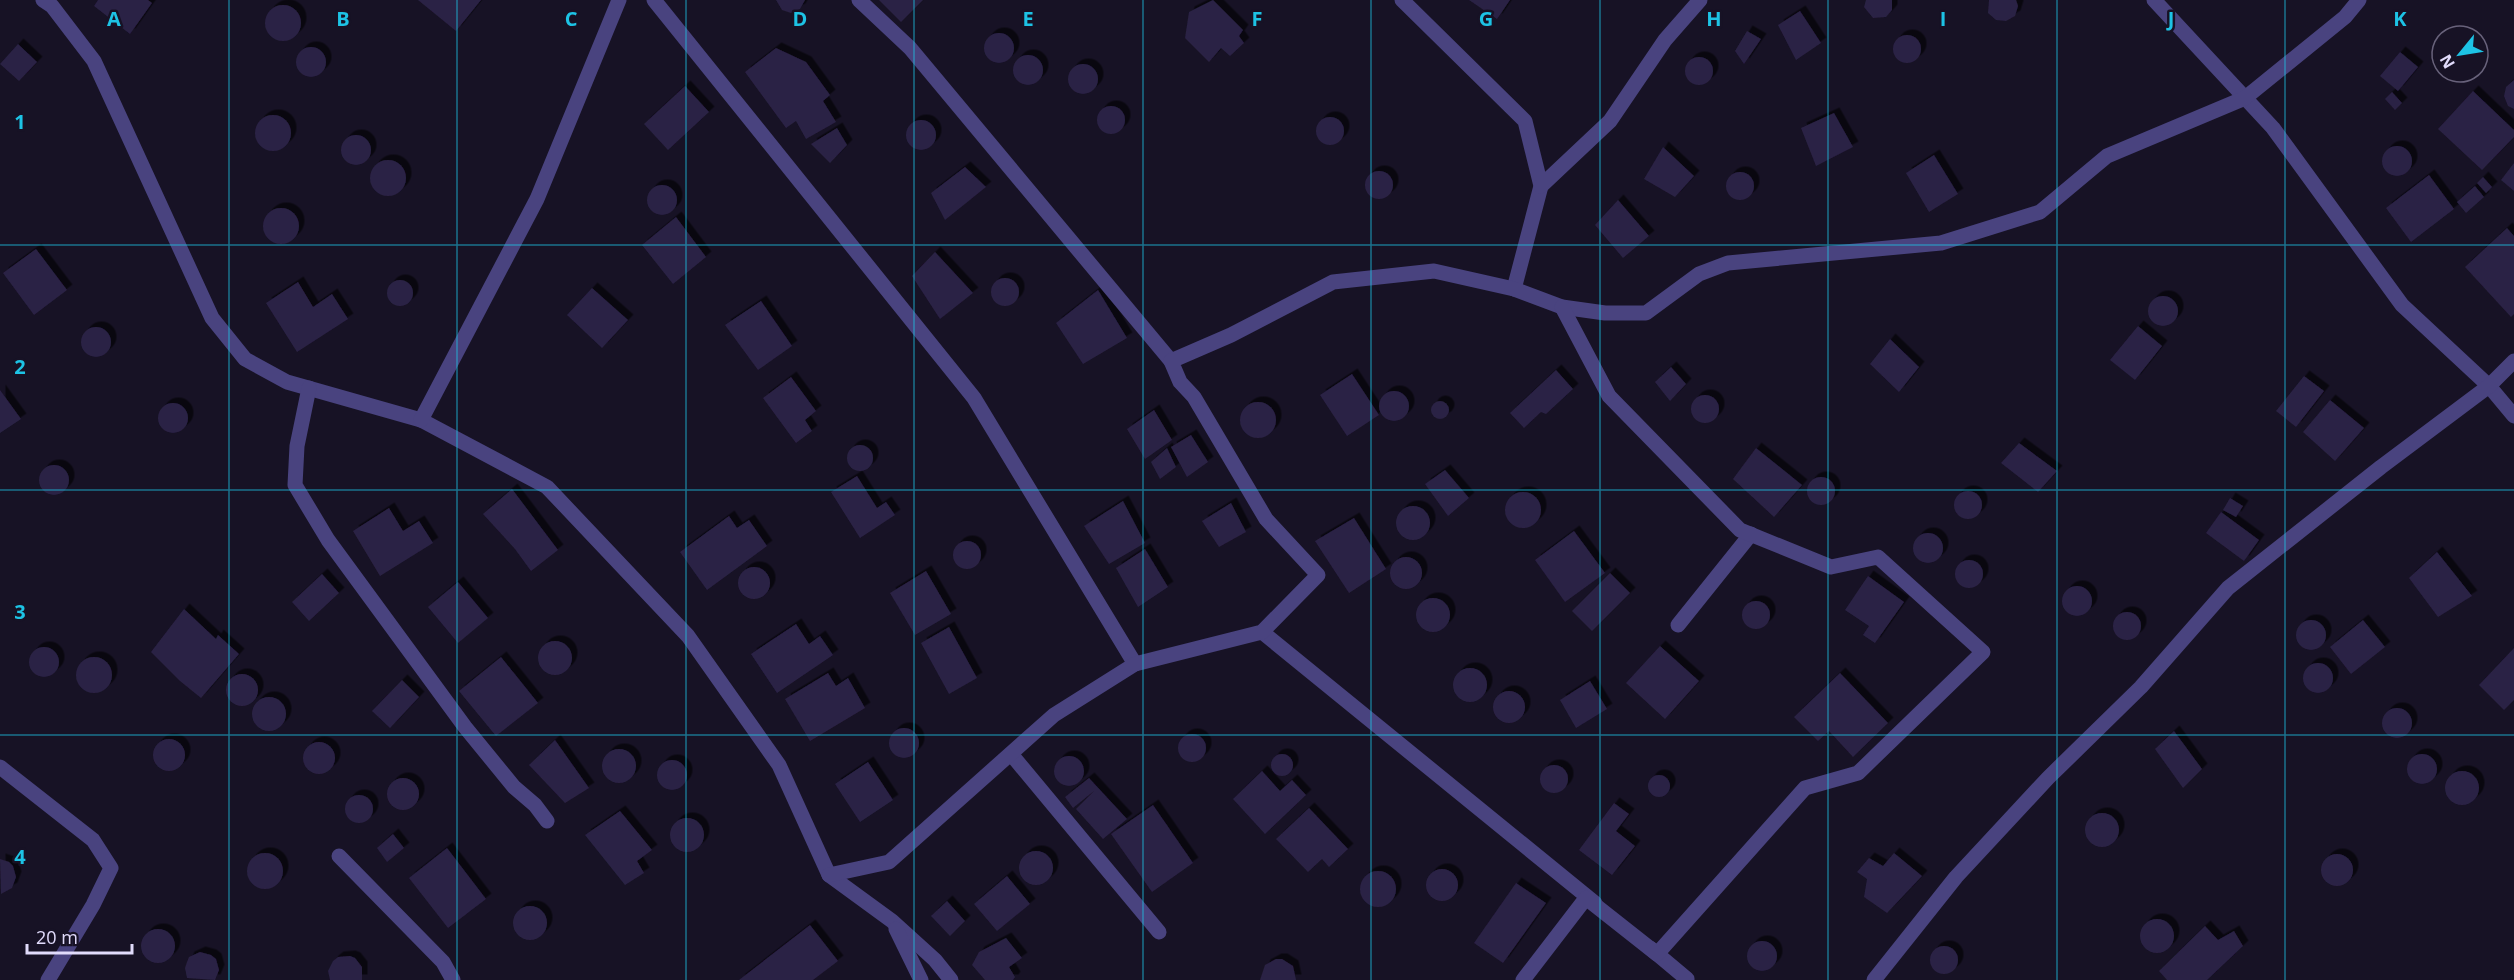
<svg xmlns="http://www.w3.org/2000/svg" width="2514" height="980" font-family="'Open Sans',sans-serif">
  <defs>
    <filter id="shadow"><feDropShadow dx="5.5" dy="-5.5" stdDeviation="0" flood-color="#0009"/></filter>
  </defs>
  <rect width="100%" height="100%" fill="#171225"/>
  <g fill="#2a2144" filter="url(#shadow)">
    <path d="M98,0h50l4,3 -22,31 -36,-28z"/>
    <path d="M418,0h63l-25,31z"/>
    <path d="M776,0h29l-5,9 -9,4 -9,-3z"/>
    <path d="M879,0h44l-22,22z"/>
    <path d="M1213,0l30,30 -4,6 5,7 -14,13 -9,-8 -12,14 -24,-24 4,-26z"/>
    <path d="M1469,0h41l-13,19z"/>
    <path d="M1866,0h26v10l-6,7 -13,1 -9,-11z"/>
    <path d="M1989,0h27l2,6 -3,10 -9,5 -10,-1 -8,-7z"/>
    <circle cx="283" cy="23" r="18"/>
    <path d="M1800,11l21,32 -25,17 -18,-35z"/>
    <path d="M1747,31l14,8 -17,25 -9,-13z"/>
    <circle cx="999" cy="48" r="15"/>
    <circle cx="1907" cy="49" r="14"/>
    <path d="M18,44l19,18 -18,19 -19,-17z"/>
    <circle cx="311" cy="62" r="15"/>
    <path d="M776,48l30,14 24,33 -7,6 13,21 -30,17 -10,-18 -10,7 -41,-56z"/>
    <path d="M2400,52l18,15 -20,24 -18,-15z"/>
    <circle cx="1028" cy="70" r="15"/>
    <circle cx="1699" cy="71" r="14"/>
    <circle cx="1083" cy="79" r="15"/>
    <path d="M2514,80v29l-6,-3 -4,-10 2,-9z"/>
    <path d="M685,86l24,26 -41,38 -24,-26z"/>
    <path d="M2473,91l41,39v7l-32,33 -44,-41z"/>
    <path d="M2392,92l10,11 -7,7 -10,-11z"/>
    <circle cx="1111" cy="120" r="14"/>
    <path d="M1834,113l19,34 -37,19 -15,-38z"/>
    <circle cx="273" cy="133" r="18"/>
    <circle cx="1330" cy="131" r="14"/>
    <circle cx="921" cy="135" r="15"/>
    <path d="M837,128l10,17 -17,18 -19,-19z"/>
    <circle cx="356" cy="150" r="15"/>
    <circle cx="2397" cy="161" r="15"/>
    <path d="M1663,147l31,29 -19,21 -31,-18z"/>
    <path d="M1934,155l24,39 -29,18 -23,-39z"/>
    <circle cx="388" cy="178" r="18"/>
    <path d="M2514,163v28l-13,-11z"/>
    <path d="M965,167l21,20 -41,33 -14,-27z"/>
    <circle cx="1379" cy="185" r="14"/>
    <circle cx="1740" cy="186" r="14"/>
    <path d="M2429,175l25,34 -43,33 -25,-34z"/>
    <path d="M2483,177l9,10 -6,6 -9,-10z"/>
    <circle cx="662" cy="200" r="15"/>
    <path d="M2475,186l9,11 -18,16 -9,-11z"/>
    <path d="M1618,200l31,36 -26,22 -28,-33z"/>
    <circle cx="281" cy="226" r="18"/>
    <path d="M676,217l30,40 -33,27 -31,-39z"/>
    <path d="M2507,228l7,8v78l-3,3 -46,-50z"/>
    <path d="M36,249l31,41 -33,25 -31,-42z"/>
    <path d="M935,252l38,41 -33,26 -28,-43z"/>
    <circle cx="1005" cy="292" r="14"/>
    <circle cx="400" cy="293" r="13"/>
    <path d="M298,282l15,25 19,-13 16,25 -51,33 -31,-49z"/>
    <path d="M592,288l36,32 -26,28 -35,-33z"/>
    <path d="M1098,290l29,48 -44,26 -27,-41z"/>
    <circle cx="2163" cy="311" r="15"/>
    <path d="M761,301l31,45 -34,24 -33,-45z"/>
    <path d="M2138,326l24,20 -27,34 -25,-20z"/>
    <circle cx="96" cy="342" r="15"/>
    <path d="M1890,339l29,28 -20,25 -29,-28z"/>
    <path d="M1671,367l15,17 -16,17 -15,-19z"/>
    <path d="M1556,370l17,19 -27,25 -5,-2 -17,16 -14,-15z"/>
    <path d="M1352,374l27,41 -32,21 -27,-41z"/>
    <path d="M2304,376l20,15 -28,36 -20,-16z"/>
    <path d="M791,377l25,34 -11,9 7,11 -16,12 -33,-45z"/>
    <path d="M0,390l21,29 -21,14z"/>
    <circle cx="1394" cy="406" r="15"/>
    <circle cx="1705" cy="409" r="14"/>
    <path d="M2330,400l34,28 -29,33 -32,-29z"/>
    <circle cx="1440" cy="410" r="9"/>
    <circle cx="1258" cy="420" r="18"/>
    <circle cx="173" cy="418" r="15"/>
    <path d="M1154,410l18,30 -27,19 -18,-30z"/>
    <path d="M1191,435l17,27 -21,15 -16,-30z"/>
    <path d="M2019,443l38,28 -19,21 -37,-29z"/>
    <circle cx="860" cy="458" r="13"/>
    <path d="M1167,448l9,19 -16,12 -9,-17z"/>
    <path d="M1756,448l46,37 -28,32 -41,-38z"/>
    <circle cx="54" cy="480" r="15"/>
    <path d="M1445,470l24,28 -21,18 -23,-32z"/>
    <path d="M857,476l20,32 9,-6 9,13 -35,23 -29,-46z"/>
    <circle cx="1821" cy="491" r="14"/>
    <path d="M512,489l46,61 -27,21 -16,-22 -32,-35z"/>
    <circle cx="1968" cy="505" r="14"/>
    <circle cx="1523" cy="510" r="18"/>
    <path d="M2230,498l13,8 -7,11 -13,-7z"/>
    <path d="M1123,501l22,42 -36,21 -25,-38z"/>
    <path d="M1231,503l15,29 -27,15 -17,-26z"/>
    <circle cx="1413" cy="523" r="17"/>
    <path d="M389,508l14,23 16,-10 14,22 -53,33 -27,-45z"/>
    <path d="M2221,512l38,28 -15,21 -38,-28z"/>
    <path d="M729,516l8,12 12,-8 18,26 -60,44 -27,-38z"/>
    <path d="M1354,518l32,51 -37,24 -34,-52z"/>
    <path d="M1574,531l31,42 -40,29 -30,-42z"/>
    <circle cx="1928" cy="548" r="15"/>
    <circle cx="967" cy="555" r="14"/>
    <path d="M1145,549l23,38 -30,20 -22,-39z"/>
    <path d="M2437,552l35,44 -34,21 -29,-39z"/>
    <circle cx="1406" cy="573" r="16"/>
    <circle cx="1969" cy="574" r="14"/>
    <circle cx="754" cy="583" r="16"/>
    <path d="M926,571l25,43 -36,21 -25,-42z"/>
    <path d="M1610,573l20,20 -38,38 -20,-20z"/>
    <path d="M322,574l17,19 -30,28 -17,-19z"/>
    <path d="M1868,576l36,26 -29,41 -12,-8 6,-9 -24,-16z"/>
    <path d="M458,582l30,36 -30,25 -30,-36z"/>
    <circle cx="2077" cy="601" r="15"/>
    <circle cx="1433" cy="615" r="17"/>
    <circle cx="1756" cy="615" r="14"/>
    <path d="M184,609l32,30 2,-4 21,19 -38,44 -21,-17 -29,-29z"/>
    <circle cx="2127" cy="626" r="14"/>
    <circle cx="2311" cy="635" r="15"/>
    <path d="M2363,620l22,27 -34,27 -21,-27z"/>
    <path d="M796,624l13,20 11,-8 13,19 -56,38 -26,-39z"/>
    <path d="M949,627l28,51 -28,16 -28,-51z"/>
    <circle cx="555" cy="658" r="17"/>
    <path d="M1660,646l39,35 -34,38 -39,-36z"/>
    <circle cx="44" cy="662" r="15"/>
    <path d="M2514,648v52l-10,10 -25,-25z"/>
    <path d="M501,657l37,46 -42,33 -37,-45z"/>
    <circle cx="94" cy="675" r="18"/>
    <circle cx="2318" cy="678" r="15"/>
    <circle cx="1470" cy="685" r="17"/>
    <path d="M828,673l8,13 12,-8 17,30 -55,33 -25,-42z"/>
    <path d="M1840,673l48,50 -35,34 -24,-26 -11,10 -24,-24z"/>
    <circle cx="242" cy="690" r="16"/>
    <path d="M402,680l17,17 -29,31 -18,-17z"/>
    <path d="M1590,681l17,28 -31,19 -16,-28z"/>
    <circle cx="1509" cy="707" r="16"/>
    <circle cx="269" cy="714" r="17"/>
    <circle cx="2397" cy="723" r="15"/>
    <circle cx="904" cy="743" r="15"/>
    <path d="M2174,731l28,38 -19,19 -28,-39z"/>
    <circle cx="1192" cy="748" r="14"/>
    <circle cx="169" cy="755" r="16"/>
    <path d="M555,740l34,48 -24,15 -36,-38z"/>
    <circle cx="319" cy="758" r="16"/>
    <circle cx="619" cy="766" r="17"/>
    <circle cx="2422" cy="769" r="15"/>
    <circle cx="1282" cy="765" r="11"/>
    <circle cx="1069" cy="771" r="15"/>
    <circle cx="672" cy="775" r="15"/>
    <path d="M868,762l25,38 -33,22 -25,-38z"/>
    <circle cx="1554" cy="779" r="14"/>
    <circle cx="2462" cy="788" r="17"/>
    <path d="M1262,771l18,20 12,-11 14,15 -41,39 -32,-35z"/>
    <circle cx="1659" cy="786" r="11"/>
    <circle cx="403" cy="794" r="16"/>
    <path d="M1089,778l38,41 -24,20 -27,-30 18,-18 -21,17 -8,-11z"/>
    <circle cx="359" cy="809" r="14"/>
    <path d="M1614,803l15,11 -13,17 19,15 -23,29 -33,-25z"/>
    <path d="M1153,805l40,58 -41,29 -41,-58z"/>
    <path d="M1309,808l39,41 -19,18 -7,-8 -14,13 -32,-33z"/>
    <path d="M620,811l32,39 -15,11 7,12 -19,12 -40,-50z"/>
    <circle cx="2102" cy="830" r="17"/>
    <circle cx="687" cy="835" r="17"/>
    <path d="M393,834l11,14 -17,14 -10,-14z"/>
    <path d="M447,848l39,51 -38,29 -39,-50z"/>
    <circle cx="1036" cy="868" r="17"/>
    <path d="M1894,853l28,23 -35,37 -23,-16 3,-18 -10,-7 12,-14 14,8z"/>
    <circle cx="265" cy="871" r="18"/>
    <circle cx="2337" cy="870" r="16"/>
    <path d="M0,859l9,3 4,4 3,11 -4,11 -11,6z"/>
    <circle cx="1442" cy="885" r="16"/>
    <circle cx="1378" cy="889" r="18"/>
    <path d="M1007,876l23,28 -33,27 -23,-27z"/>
    <path d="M1516,883l30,20 -43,60 -29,-20z"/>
    <path d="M947,901l18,20 -15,15 -19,-20z"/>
    <circle cx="530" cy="923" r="17"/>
    <circle cx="2157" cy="936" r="17"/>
    <path d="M810,925l28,36 -25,19h-74z"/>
    <path d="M2205,926l13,14 16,-9 9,15 -36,34h-40l-8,-9z"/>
    <circle cx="158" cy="946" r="17"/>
    <path d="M1006,938l16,20 -13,9 6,10 -2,3h-28l-13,-15 7,-13z"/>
    <circle cx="1762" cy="956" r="15"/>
    <circle cx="1944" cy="960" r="14"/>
    <path d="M200,952l11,3 5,4 3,11 -4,10 -28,-2 -2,-10 2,-6 2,-5z"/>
    <path d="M350,956l5,2 7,9v13h-32l-2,-9 5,-10 5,-4z"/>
    <path d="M1276,959h6l11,7 3,14h-36l5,-15z"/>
  </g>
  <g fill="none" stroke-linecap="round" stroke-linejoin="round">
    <g stroke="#49437f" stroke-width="15">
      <path d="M43,0l9,6 42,55 118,257 33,41 42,23 134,38 126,67 141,149 91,129 50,110 63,46 43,39 16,20"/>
      <path d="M654,0l320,398 161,266"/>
      <path d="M859,0l51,48 261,313"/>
      <path d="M1402,0l123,121 16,65 -27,103"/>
      <path d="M2154,0l119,128 129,177 87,81 25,30"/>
      <path d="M1541,186l69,-65 55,-81 35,-40"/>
      <path d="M309,388l-12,58 -2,39 33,55 137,187 49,60 21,18 12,16"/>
      <path d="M421,420l116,-221 82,-199"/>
      <path d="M1678,625l73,-91"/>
      <path d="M1262,632l333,271"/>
      <path d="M1011,754l148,178"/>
      <path d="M0,767l93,73 18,28 -18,37 -45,75"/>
      <path d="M339,856l104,106 10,18"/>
      <path d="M829,875l60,-13 165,-147 81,-51 127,-32 56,-57 -52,-56 -72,-122 -14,-15 -9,-21 60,-26 102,-53 101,-11 80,18 48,18 43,6h41l53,-39 29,-11 213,-20 99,-31 67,-56 138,-58 100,-81 14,-17"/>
      <path d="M896,929l25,51"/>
      <path d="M1650,948l37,31"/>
      <path d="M1523,980l63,-82 71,56 148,-166 53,-15 125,-121 -105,-95 -47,10 -91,-37 -131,-134 -47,-89"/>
      <path d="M1874,980l82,-103 92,-99 93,-91 87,-99 153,-121 108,-81 25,-25"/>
    </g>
  </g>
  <path fill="none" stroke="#1dc3e5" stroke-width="1.5" stroke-opacity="0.55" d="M229,0v980M457,0v980M686,0v980M914,0v980M1143,0v980M1371,0v980M1600,0v980M1828,0v980M2057,0v980M2285,0v980M0,245h2514M0,490h2514M0,735h2514"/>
  <g font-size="20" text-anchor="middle" font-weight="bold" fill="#1dc3e5" stroke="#171225" stroke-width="5" stroke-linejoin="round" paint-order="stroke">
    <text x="114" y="26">A</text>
    <text x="343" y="26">B</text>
    <text x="571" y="26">C</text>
    <text x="800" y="26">D</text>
    <text x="1028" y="26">E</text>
    <text x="1257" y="26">F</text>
    <text x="1486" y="26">G</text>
    <text x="1714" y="26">H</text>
    <text x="1943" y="26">I</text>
    <text x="2171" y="26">J</text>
    <text x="2400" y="26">K</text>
    <text x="20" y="129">1</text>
    <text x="20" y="374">2</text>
    <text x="20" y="619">3</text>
    <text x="20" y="864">4</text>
  </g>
  <g transform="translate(2460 54) rotate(240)"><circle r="28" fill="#171225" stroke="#68627b" stroke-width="1.5"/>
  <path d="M0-4.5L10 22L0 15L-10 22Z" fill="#1dc3e5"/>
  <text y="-9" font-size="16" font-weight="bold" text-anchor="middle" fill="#e1dbfb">N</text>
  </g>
  <path d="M27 944v9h105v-9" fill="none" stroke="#e1dbfb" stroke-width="3"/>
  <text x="36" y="944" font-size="18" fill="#e1dbfb" stroke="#171225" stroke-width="4.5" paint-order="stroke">20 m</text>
</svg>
